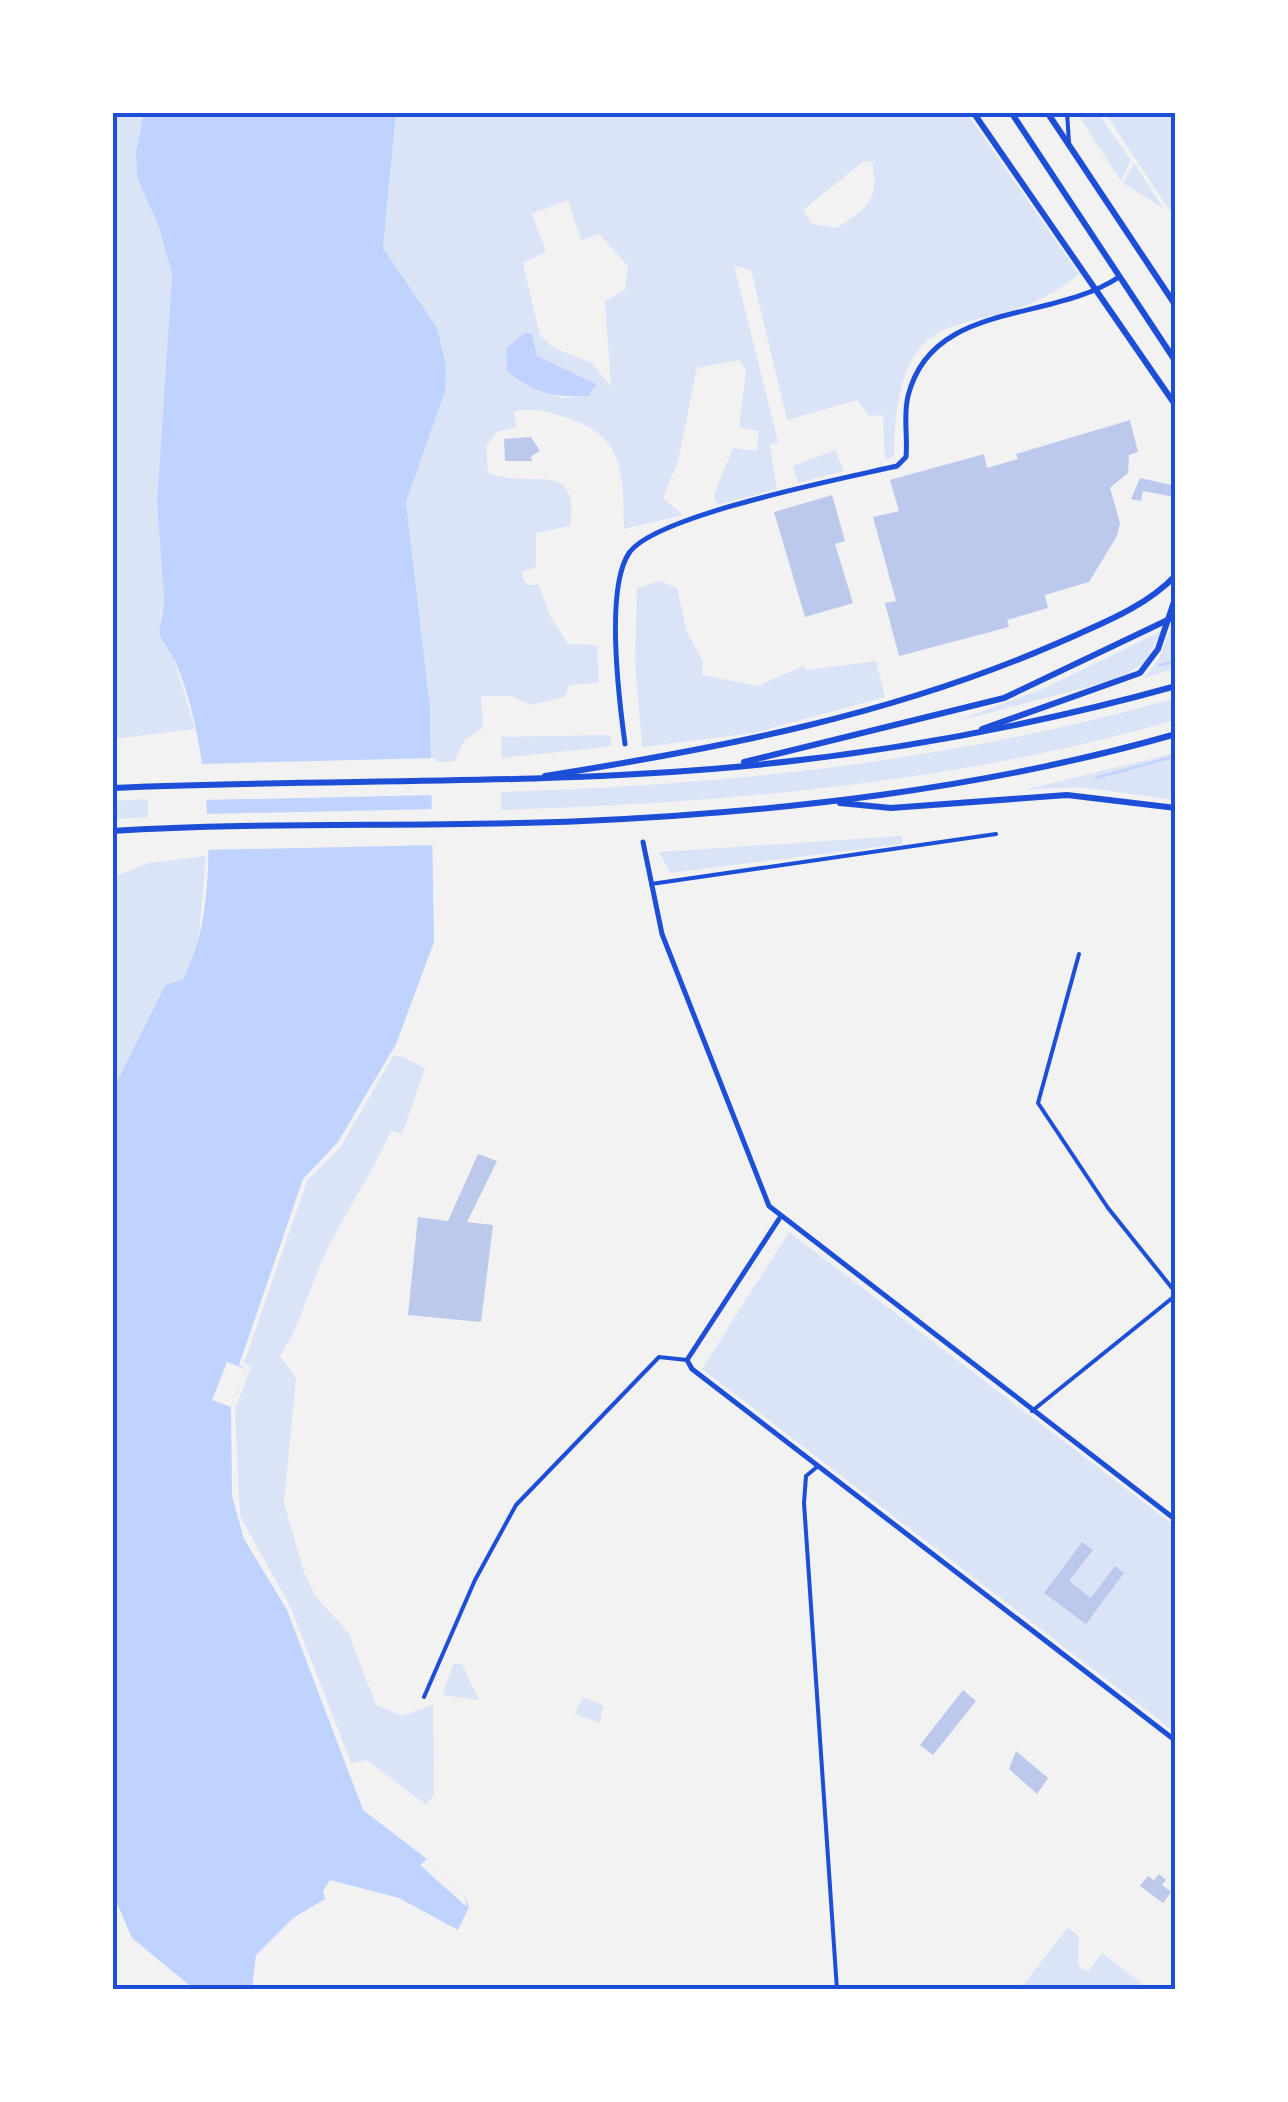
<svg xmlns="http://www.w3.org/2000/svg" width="1288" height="2102" font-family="Inter,sans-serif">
  <rect width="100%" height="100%" fill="#f2f2f2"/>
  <g fill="#dbe4f7" fill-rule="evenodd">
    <path d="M966,112l113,162c-94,80 -182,-1 -185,182l-9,4 -2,-45 -14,1 -12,-16 -70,20 -36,-150 -17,-4 44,176 -8,3 7,44 -60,16 -3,-10 19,-47 23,3 3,-20 -20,-4 7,-56 -6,-11 -43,8 -19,93 -15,37 20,17 -59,14c-1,-58 1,-95 -63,-113 -16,-5 -31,-9 -47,-4l2,15 -20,5 -10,15 2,25c36,20 93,-18 82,54l-34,7v34l-13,5v6l5,7h11l10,29 19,30 29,1 2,38 -30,2 -4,12 -34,8 -21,-9h-29l2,32 -18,11 -10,22 -24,2 -1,-56 -24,-205 -18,-242 -5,-12 13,-135zM864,161l8,1c8,38 -5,46 -35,66l-25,-4 -9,-14zM568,200l13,40 18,-6 29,32 -3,24 -20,11 6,86 -19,-24 -38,-15 -14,-12 -17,-73 23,-11 -14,-38zM525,333l12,23 58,28 -6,12 -27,2 -55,-27 -1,-23z"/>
    <path d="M112,113h32l-8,38 1,26 22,50 13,47 -15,228 7,98c-6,18 -6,42 9,56l22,73 -82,10z"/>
    <path d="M1077,113h21l33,47 -10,21z"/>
    <path d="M1105,113h70v104l-9,-12z"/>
    <path d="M1134,163l29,45 -40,-25z"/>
    <path d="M835,450l9,21 -46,12 -5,-17z"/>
    <path d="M660,581l17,7 10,44 16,30 -1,13 55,11 47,-20 2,4 70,-9 9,36 -131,36 -112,14 -7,-85 2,-74z"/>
    <path d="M1175,616v53l-31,9 15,-19z"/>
    <path d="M1163,630l-19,33 -26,16 -164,43 91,-34z"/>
    <path d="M1175,698v22c-217,63 -448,83 -674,90v-18c228,-7 455,-31 674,-94z"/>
    <path d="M610,735l2,10 -5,2 -105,11 -1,-21z"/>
    <path d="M1175,753v47l-96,-13 -55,3z"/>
    <path d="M148,799v18l-35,2v-18z"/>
    <path d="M902,836l1,8 -233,29 -11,-21z"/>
    <path d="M206,856l-9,100 -15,24 -17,5 -52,107v-215l36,-14z"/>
    <path d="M393,1056h8l24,12 -23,66 -11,-3c-20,46 -50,86 -70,132 -14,32 -21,63 -41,93l16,22 -12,125 21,72 11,22 32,35 28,73 27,11 30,-12 1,91 -8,10 -59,-45 -16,3 -60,-155 -51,-92 -5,-107 16,-42 -7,-4 63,-182 34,-35z"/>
    <path d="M789,1232l386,294v206l-473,-363z"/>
    <path d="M453,1664h9l17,36 -36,-5z"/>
    <path d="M583,1697l20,8 -3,18 -25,-9z"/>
    <path d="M1068,1927l11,10 -1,28 10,7 14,-19 47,36h-129z"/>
  </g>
  <g fill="#bfd3fe">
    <path d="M144,113h252l-13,135 54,80 9,38 -1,25 -39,111 24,205 4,235 -38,102 -58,98 -35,37 -64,186 7,4 -15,38 1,89 12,43 43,71 76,200 64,49 37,37 5,11 -11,23 -59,-32 -69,-18 -7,11 2,8 -32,19 -37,37 -4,34h-58l-62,-51 -19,-44 -1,-802 53,-107 17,-5c44,-71 27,-247 -8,-321 -5,-9 -11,-16 -15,-26l5,-33 -7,-98 15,-228 -13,-47 -22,-50 -1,-26z"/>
    <path d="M525,333l7,1 5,22 59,28 -7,12c-33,2 -56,-3 -82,-25l-1,-23z"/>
  </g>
  <g fill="#f2f2f2">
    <path d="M436,758l1,37 -236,5 -3,-36z"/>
    <path d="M437,809l1,36 -237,5v-36z"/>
    <path d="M227,1362l19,7 -15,38 -19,-7z"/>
    <path d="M427,1859l37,37 3,11 -47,-42z"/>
  </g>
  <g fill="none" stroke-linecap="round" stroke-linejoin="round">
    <g stroke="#bfd3fe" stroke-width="2.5">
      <path d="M1160,665l16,-4"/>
      <path d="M1096,778l80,-22"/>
    </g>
  </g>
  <g fill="#bdc9ec">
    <path d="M1130,420l8,32 -9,3 -1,18 -18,15 10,35 -3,13 -28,46 -44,13 3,13 -41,12 2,7 -110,29 -14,-53 11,-2 -23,-84 26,-6 -9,-31 94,-26 3,14 31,-9 -2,-5z"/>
    <path d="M531,437l9,14 -9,5 1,5h-27l-1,-22z"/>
    <path d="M1140,478l36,8 -2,11 -31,-6 -2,10 -10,-2z"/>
    <path d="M832,495l13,46 -10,3 18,59 -48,14 -31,-105z"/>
    <path d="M478,1154l19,7 -30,61 26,3 -12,97 -73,-7 10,-98 30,4z"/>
    <path d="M1082,1542l11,8 -24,31 22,17 24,-32 9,7 -38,51 -42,-31z"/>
    <path d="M963,1690l13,11 -43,54 -13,-10z"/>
    <path d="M1016,1751l32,27 -11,16 -28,-25z"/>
    <path d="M1159,1874l7,6 -4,5 9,7 -8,11 -23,-17 8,-10 6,4z"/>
  </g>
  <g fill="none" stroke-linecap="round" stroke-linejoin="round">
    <g stroke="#1d4ed8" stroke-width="4">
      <path d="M1067,112l2,31"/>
      <path d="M651,884l345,-50"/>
      <path d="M1079,954l-41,149 70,105 68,85"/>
      <path d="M1032,1411l144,-116"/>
      <path d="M817,1467l-11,9 -2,27 33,487"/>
      <path d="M424,1697l51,-117 41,-75 143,-148 28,3"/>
    </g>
    <g stroke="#1d4ed8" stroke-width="5">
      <path d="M625,744c-6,-44 -20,-155 4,-191 26,-38 217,-75 268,-87l9,-9c2,-20 -3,-41 2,-61 24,-96 143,-73 211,-119"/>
      <path d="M643,842l19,92 107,272 407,314"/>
      <path d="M779,1219l-92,141 5,9 484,372"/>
    </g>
    <g stroke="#1d4ed8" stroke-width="6">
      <path d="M973,112l203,294"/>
      <path d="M1011,112l165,250"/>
      <path d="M1047,112l129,194"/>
      <path d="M982,729l158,-56 18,-24 18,-53"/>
      <path d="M545,776c176,-28 348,-61 513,-133 40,-18 87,-35 118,-68"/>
    </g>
    <g stroke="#1d4ed8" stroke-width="6">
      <path d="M744,762l260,-64 172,-82"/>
      <path d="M112,788c200,-9 401,-3 600,-19 157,-13 313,-41 464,-83"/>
      <path d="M840,803l51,5 176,-13 109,13"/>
      <path d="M112,831c157,-10 314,-3 471,-10 199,-9 401,-32 593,-87"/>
    </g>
  </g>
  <rect width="1288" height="2102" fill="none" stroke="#ffffff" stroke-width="230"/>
  <rect x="115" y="115" width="1058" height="1872" fill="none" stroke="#1d4ed8" stroke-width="4"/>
</svg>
